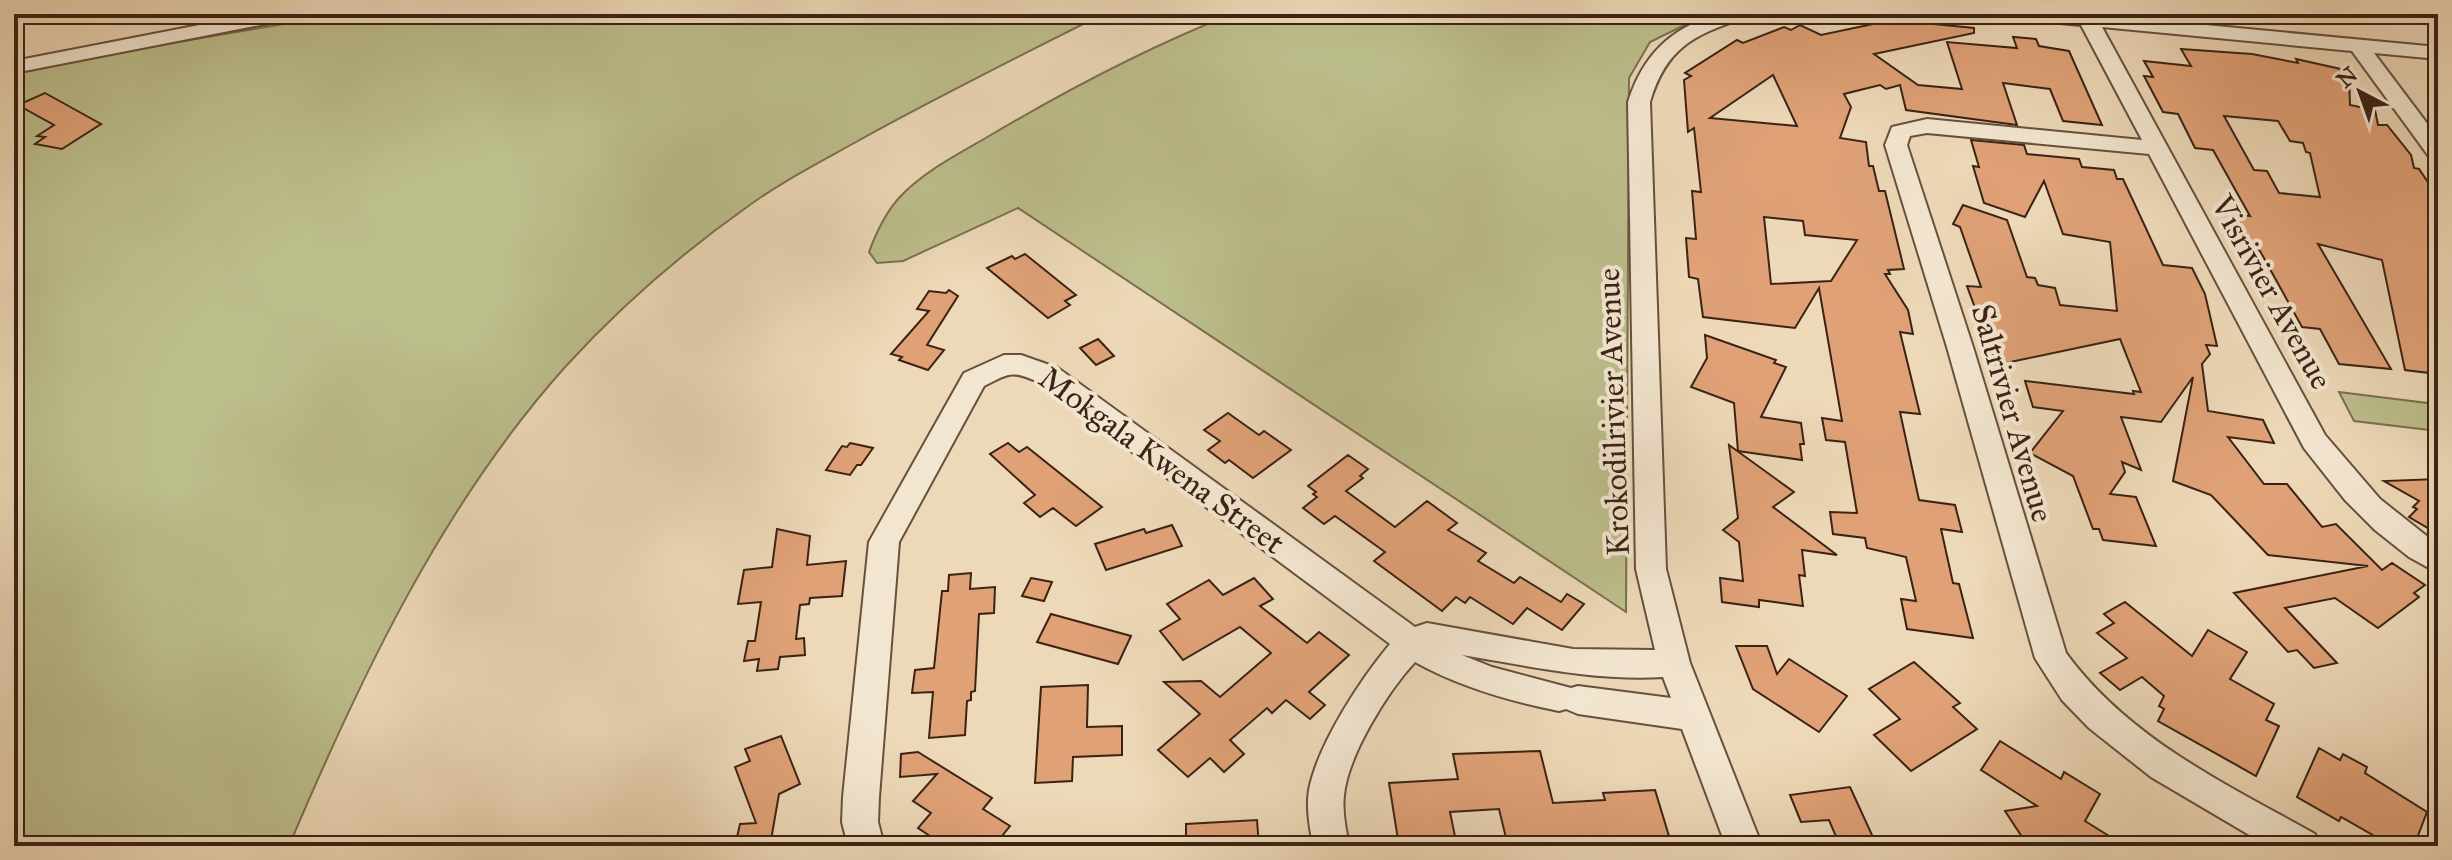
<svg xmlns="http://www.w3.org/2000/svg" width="2452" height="860" font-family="'IM FELL Great Primer',serif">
  <rect width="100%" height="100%" fill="#edd8b7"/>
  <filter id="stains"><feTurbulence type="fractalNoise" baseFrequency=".0025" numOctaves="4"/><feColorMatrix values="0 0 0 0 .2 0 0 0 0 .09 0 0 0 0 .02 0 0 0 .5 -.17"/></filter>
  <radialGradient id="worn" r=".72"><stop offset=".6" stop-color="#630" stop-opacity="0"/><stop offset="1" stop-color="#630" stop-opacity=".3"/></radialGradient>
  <g fill="#bcbe8c" stroke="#7b7050" stroke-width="2">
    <path d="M343,14h760c-83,42 -166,83 -247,128 -36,20 -75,40 -109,65 -65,46 -127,100 -181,159 -123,137 -206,312 -277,480h-275v-772l122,-25z"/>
    <path d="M1232,14h475l-57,28 -21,36 -3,534 -608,-404 -115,53 -26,2 -8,-11c7,-19 16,-38 29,-53 22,-25 58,-44 86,-60 79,-47 162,-91 248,-125z"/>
    <path d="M2339,392l96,12 3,27 -84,-10z"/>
  </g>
  <g fill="#e0a177" stroke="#3a2315" stroke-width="2" fill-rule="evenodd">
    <path d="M1892,20l82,8v5l-100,21 44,31 44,4 -15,-47 70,6 -4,-11 23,2 3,7 30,5 33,74 -39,-4 -13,-32 -47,-6 14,42 -111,-15 -6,-25 -14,4 -6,-4 -36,9 7,13 -11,31 26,4 3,24h4l6,25h6l19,78 -16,1 2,4h-5l23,36 5,24 -13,-2 20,82 -20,-2 19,88 36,5 7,27 -21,-3 12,54 6,1 14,54 -66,-9 -6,-30 15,2 -10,-44 -39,-9 -2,-10 -32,-4 -3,-22 27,1 -12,-71 -19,-2 -4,-22 20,3 -23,-133 -24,40 -92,-11 -5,-38 -9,-2 -3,-39 10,1 -4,-48 9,1 -7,-64 -6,4 -4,-52 7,-4 -6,-3 52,-33 6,3 41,-16 7,3 9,-5 21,10zM1773,75l24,51 -87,-8zM1764,217l39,4 2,14 52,5 -26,41 -60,3z"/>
    <path d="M2181,49l71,5 46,9 -2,-4 49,11 4,5 1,30 25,5 3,15h9l24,30 3,13 5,1 19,28v6l-5,-2 5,22v151l-33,-4 -23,-110 -64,-16 73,125 -52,-5 -19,-35 -18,-2 -42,-76 -7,-2 -18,-35 15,2 -37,-66 -18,-2 -17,-34 -15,-2 -19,-36 9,1 -9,-16 47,5zM2224,116l54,5 12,20 13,2 3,9 4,1 10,44 -41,-4 -12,-22 -13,-1z"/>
    <path d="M45,93l56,31 -39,25 -27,-5 10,-7 -8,-1 17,-11 -36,-20z"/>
    <path d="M1971,140l53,5 3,9 52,5 3,8 32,3 3,9h6l40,86 29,3 13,26 12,52 -11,-1 4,9 -8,10 6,47 55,9 11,23 -46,-6 36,47h23l35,43 14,-3 46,46 10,-7 33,22 -11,8 5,4 -41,31 -43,-30 -50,10 52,55 -23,5 -17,-18 -9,2 -54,-59 134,-27 -100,-11 -57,-60 -38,-14 20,-104 -32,45 -40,-5 20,53 -19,-8 3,10 -15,22 26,3 20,49 -53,-6 -4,-11h-6l-20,-53 -43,-23 33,-42 -30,-4 -8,-26 109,13 -1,-3 8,1 -21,-53 -124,26 -29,-79 14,1 -21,-60 -7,-3 10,-19 44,15 20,57 8,1 3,7 17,3 5,17 57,6 -7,-69 -47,-8 -19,-53 -19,36 -41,-14 -11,-37 6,1z"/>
    <path d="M1025,254l51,41 -11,6 5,4 -22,13 -61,-50 25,-12 3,3z"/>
    <path d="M949,290l9,6 -31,49 17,5 -16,20 -29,-10 3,-3 -11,-3 38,-43 -12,-2 12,-18 17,2z"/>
    <path d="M1705,335l71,25 -2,3 12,4 -25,50 40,6 3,21h-4l2,16 -64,-9 -4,-48 -43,-16 16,-29z"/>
    <path d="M1098,339l16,17 -18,9 -16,-17z"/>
    <path d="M1228,413l31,22 5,-4 27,19 -38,28 -24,-18 -4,3 -17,-13 12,-9 -16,-11z"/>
    <path d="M850,443l23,5 -12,17h-4l-7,10 -24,-5 16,-24 5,1z"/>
    <path d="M1008,443l11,9 8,-5 75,60 -26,19 -23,-18 -13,9 -16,-14 11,-8 -45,-41z"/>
    <path d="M1729,445l65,47 -21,15 64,48 -35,-5 3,26 -6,-1 4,31 -44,-6v7l-37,-5 -2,-24 23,3 -4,-39 -16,-12 15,-12z"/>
    <path d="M1348,455l20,14 -8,7 3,2 -17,13 49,36 32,-26 30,22 -9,7 38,23 -8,8 36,22 6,-6 41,25 6,-8 17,10 -22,26 -35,-22 -14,16 -43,-27 -5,6 -9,-6 -14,14 -68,-50 11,-9 -50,-36 -11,8 -21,-16 14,-11 -4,-3 3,-2 -8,-6z"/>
    <path d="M2438,479v55l-29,-17 8,-8 -4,-2 6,-6 -35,-20z"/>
    <path d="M1172,525l10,21 -76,24 -11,-26 49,-15 2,4z"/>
    <path d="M777,529l33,7 -3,29 39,-4 -4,35 -32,2 -1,6 -9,1 -4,34 8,-1 1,17 -25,2 -2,12 -21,2 2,-12 -15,2 4,-20h7l6,-39 -23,2 6,-34 28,-3z"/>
    <path d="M971,573l-1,16 25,-2 -1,26 -15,1 -4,77 -4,1v8l-4,1 -2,34 -36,3 4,-46 -21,1 3,-23 19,-2 8,-77h6l1,-16z"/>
    <path d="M1031,578l21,4 -8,19 -22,-5z"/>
    <path d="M1254,578l19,21 -13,7 47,37 12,-11 30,23 -40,37 16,13 -15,14 -24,-19 -14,13 -5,-5 -37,32 14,14 -20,18 -14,-14 -22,19 -30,-27 42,-36 -36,-32 37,-1 19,16 51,-44 -31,-26 -57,33 -23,-29 20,-12 -13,-15 42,-24 14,15z"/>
    <path d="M2125,602l67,54 16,-26 39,22 -17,27 44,25 -8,16 13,6 -23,50 -98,-55 6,-12 -5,-3 5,-10 -22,-19 -22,13 -20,-17 27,-15 -30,-25 17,-10 -10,-9z"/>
    <path d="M1051,614l80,22 -13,28 -81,-22z"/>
    <path d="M1736,646h31l10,28 12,-15 58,37 -28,36 -66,-43z"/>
    <path d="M1914,662l46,41 -7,4 24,22 -66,42 -37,-36 26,-16 -31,-30z"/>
    <path d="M1088,685l-1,42 35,-1v29l-49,2 -1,24 -37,2 6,-96z"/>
    <path d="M781,736l19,48 -21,10 -9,52h-35l5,-22 16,-1 -21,-56 15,-6 -5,-12z"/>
    <path d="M2000,741l61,38 3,-7 36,22 -15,27 40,25h-97l-23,-35 32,-5 -56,-36z"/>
    <path d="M2319,748l21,12 3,-6 24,13 -2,6 62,39 -13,34h-22l-51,-29 -2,4 -42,-24z"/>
    <path d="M1540,751l13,52 52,-3 -2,-7 52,-3 17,56 -35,-2 -129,2 -9,-37 -49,3 7,34h-58l-10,-63 69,-4 -5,-25z"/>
    <path d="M918,752l74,46 -9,11 27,17 -16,20h-32l-11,-7 -6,7 -27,-18 13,-15 -18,-12 24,-27 -37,3 1,-23z"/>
    <path d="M1850,787l27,59h-37l-11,-26 -28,2 -11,-27z"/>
    <path d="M1257,820l2,26h-73v-22z"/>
  </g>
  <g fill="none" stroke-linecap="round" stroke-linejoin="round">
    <defs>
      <g id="minor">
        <path d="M256,14h40l-10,6 -272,53v-12z"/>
        <path d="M1717,14h30l-3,4c-51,17 -78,30 -94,84l16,467 24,94 72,183h-36l-44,-117 -104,-15 -12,-5 -7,2c-50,-10 -99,-24 -144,-49 -27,29 -67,93 -71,133 -2,17 2,34 5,51h-36c-3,-18 -7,-37 -4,-56 9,-46 51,-110 81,-146l-352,-262c-26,-12 -29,-9 -54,4l-85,156 -20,255 -1,25 6,24h-36l-6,-24 1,-25 26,-255 95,-169 40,-18h17l37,13 357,259 12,-4 146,26 82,1 -19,-81 -8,-467c15,-47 42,-73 89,-88zM1462,655c67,11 133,26 201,22l8,21 -93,-12 -7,2 -79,-21z"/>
        <path d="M2016,14h73l349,33v12l-64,-6 64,85v22l-8,-2 -78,-107 -250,-24 223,408 55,64 58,46v28l-29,-16 -34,-27 -30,-30 -41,-52 -155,-294 -222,-21 -17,3 -3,9 66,202 93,306c63,86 158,130 249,181l5,12h-52l-117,-69 -62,-49 -27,-28 -27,-42 -88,-311 -62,-202 7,-18 35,-8 215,21 -61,-115 -55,-5z"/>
      </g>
    </defs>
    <use href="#minor" stroke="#67503e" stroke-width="4"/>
    <use href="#minor" fill="#f3e6d0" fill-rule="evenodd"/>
  </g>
  <g text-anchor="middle" stroke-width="8" stroke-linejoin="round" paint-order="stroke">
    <g font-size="32" fill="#3a2315" stroke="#f3e6d0">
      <text transform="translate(2272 292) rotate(61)" y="11">Visrivier Avenue</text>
      <text transform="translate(1613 412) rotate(-92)" y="11">Krokodilrivier Avenue</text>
      <text transform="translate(2013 413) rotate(74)" y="11">Saltrivier Avenue</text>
      <text transform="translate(1162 460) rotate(36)" y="11">Mokgala Kwena Street</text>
    </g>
  </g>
  <rect width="2452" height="860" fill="none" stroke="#edd8b7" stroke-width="48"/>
  <rect x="16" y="16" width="2420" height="828" fill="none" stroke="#3a2315" stroke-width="4"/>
  <rect x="24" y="24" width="2404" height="812" fill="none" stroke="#3a2315" stroke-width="2"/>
  <g transform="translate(2360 92) rotate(319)" stroke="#f3e6d0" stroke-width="6" paint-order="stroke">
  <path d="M0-6L14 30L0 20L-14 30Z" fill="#3a2315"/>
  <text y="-12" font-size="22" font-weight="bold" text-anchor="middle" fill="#3a2315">N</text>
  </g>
  <rect width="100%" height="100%" filter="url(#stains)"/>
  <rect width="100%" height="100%" fill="url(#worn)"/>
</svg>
